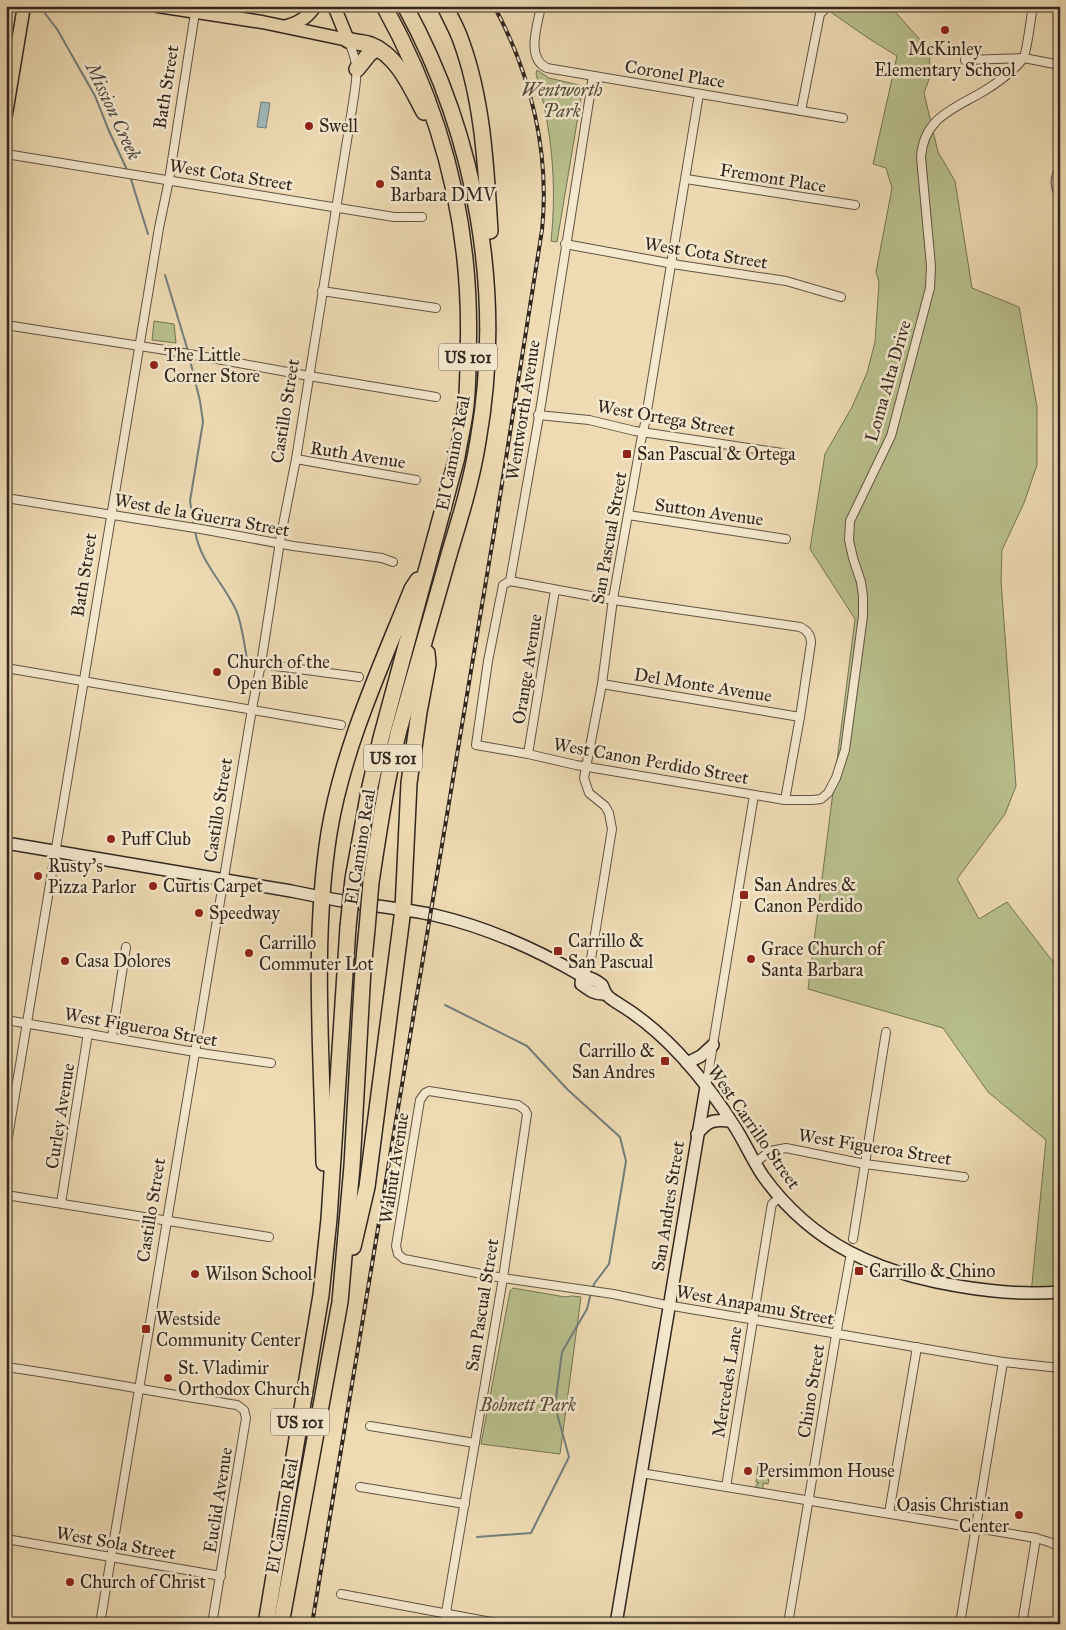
<svg xmlns="http://www.w3.org/2000/svg" width="1066" height="1630" font-family="'IM FELL Great Primer',serif">
  <rect width="100%" height="100%" fill="#eedbb4"/>
  <filter id="stains"><feTurbulence type="fractalNoise" baseFrequency=".004" numOctaves="4"/><feColorMatrix values="0 0 0 0 .2 0 0 0 0 .09 0 0 0 0 .02 0 0 0 .5 -.17"/></filter>
  <radialGradient id="worn" r=".72"><stop offset=".6" stop-color="#630" stop-opacity="0"/><stop offset="1" stop-color="#630" stop-opacity=".3"/></radialGradient>
  <g fill="#b8c08d" stroke="#747356">
    <path d="M822,6h68l40,45 -1,28 -5,14 14,59 17,29 17,107 47,19 18,100v58l-13,38 -22,47 -1,31 15,205 -11,28 -48,65 22,40 28,-17 53,69v321l-29,2 15,-154 -58,-48 -45,-64 -135,-39 47,-370 -45,-70 15,-95 27,-47 15,-34 8,-31 4,-60 -3,-10 16,-84 -6,-20 -13,-4 24,-108 -29,-18z"/>
    <path d="M537,70l12,8 34,8 -26,156 -6,-1c6,-56 1,-112 -15,-167z"/>
    <path d="M154,321l20,3 2,19 -24,-3z"/>
    <path d="M513,1288l52,9 7,-1 9,1 -21,157 -79,-10 29,-153z"/>
    <path d="M758,1465l13,2 -3,17 -5,-1v7l-8,-2 2,-4 2,-1 -3,-1z"/>
  </g>
  <path fill="#9fb8b9" stroke="#737e7b" d="M261,102l9,1 -4,25 -9,-1z"/>
  <g fill="none" stroke-linecap="round" stroke-linejoin="round">
    <g stroke="#737e7b" stroke-width="2">
      <path d="M40,7l17,22 38,67 14,35 19,41"/>
      <path d="M130,176l18,58"/>
      <path d="M165,275l23,76"/>
      <path d="M189,356l11,45 3,21 -13,79 4,25"/>
      <path d="M195,531c5,31 28,51 41,79 6,14 8,33 11,49"/>
      <path d="M445,1005l82,41 41,44 52,47 6,24 -17,103 -15,20 -1,4"/>
      <path d="M477,1537l54,-4 38,-76 -14,-51 7,-54 25,-43 4,-16"/>
    </g>
    <defs>
      <g id="street">
        <path d="M541,6c-3,18 -16,52 6,62l296,50"/>
        <path d="M965,60l59,-2 36,7"/>
        <path d="M593,76l-52,329 -31,176 -7,4 -15,76 -12,84 52,9 48,11 209,35h27l9,-1 7,-6 8,-15 9,-28 18,-134v-20l-2,-14 -8,-24 -4,-18 1,-19 41,-85 39,-148 1,-22 -10,-109c3,-40 33,-48 63,-66 13,-8 29,-20 39,-32 4,-6 8,-43 10,-53"/>
        <path d="M801,111l19,-97 6,-6"/>
        <path d="M6,154l388,63h28"/>
        <path d="M1060,169c-6,9 -6,17 0,26"/>
        <path d="M686,179l169,26"/>
        <path d="M565,244l114,21 107,16 55,16"/>
        <path d="M322,291l114,17"/>
        <path d="M6,325l172,27 131,24 127,21"/>
        <path d="M538,415l51,5 46,11 154,23"/>
        <path d="M296,459l120,21"/>
        <path d="M6,498l195,31 92,17 89,12 11,4"/>
        <path d="M628,515l158,24"/>
        <path d="M510,581l97,18 193,28c7,3 11,8 11,16l-11,74 -15,83"/>
        <path d="M261,664l98,13"/>
        <path d="M6,668l335,57"/>
        <path d="M602,684l198,33"/>
        <path d="M528,754l27,-164"/>
        <path d="M582,976l8,-11 22,-136 -3,-16 -4,-7 -16,-13 -5,-15 18,-94 11,-85 28,-158 4,-18 54,-329"/>
        <path d="M6,1020l201,34 64,9"/>
        <path d="M112,1037l14,-90"/>
        <path d="M706,1087l48,-292"/>
        <path d="M6,1149l153,-921 10,-48 26,-167"/>
        <path d="M756,1162l14,-11 16,-3 79,16 99,13"/>
        <path d="M6,1195l263,42"/>
        <path d="M61,1203l27,-170"/>
        <path d="M853,1239l33,-207"/>
        <path d="M6,1367c78,11 154,26 231,38l7,5 2,8 -34,206"/>
        <path d="M370,1426l105,17"/>
        <path d="M641,1473l395,65 13,4 11,5"/>
        <path d="M360,1487l105,17"/>
        <path d="M726,1487l45,-278 1,-5 8,-7"/>
        <path d="M889,1513l28,-166"/>
        <path d="M6,1539l215,37"/>
        <path d="M341,1594l161,30"/>
        <path d="M100,1624l153,-921 8,-39 20,-129 15,-76 57,-356c4,-28 7,-36 -5,-63"/>
        <path d="M444,1624l59,-346 24,-164 -2,-4 -7,-5 -89,-14 -4,2 -5,7 -24,146 2,8 6,5 99,19 110,16 48,10 342,58 57,6"/>
        <path d="M788,1624l47,-283 16,-88"/>
        <path d="M960,1624l43,-262"/>
        <path d="M1022,1624l14,-86"/>
      </g>
      <g id="secondary">
        <path d="M6,843l285,48c10,2 20,4 30,6 37,8 76,10 113,18 52,12 102,34 148,61 7,1 14,4 20,9 2,3 2,7 5,10 3,4 8,6 12,9 48,29 86,76 116,123 10,16 18,34 28,49 49,68 115,97 195,110 35,6 67,9 102,6"/>
        <path d="M582,976l-1,8c8,6 14,11 25,10"/>
        <path d="M687,1063l14,-7 12,-11"/>
        <path d="M697,1134c11,-13 16,-15 33,-13"/>
        <path d="M616,1624l90,-537"/>
      </g>
      <g id="primary">
        <path d="M158,6l104,16 86,18"/>
        <path d="M334,6l14,34"/>
        <path d="M287,26c13,-4 21,-9 28,-20"/>
        <path d="M6,114l18,-108"/>
      </g>
      <g id="highway">
        <path d="M445,6c5,11 11,21 15,32 23,61 26,129 30,193"/>
        <path d="M348,40c8,3 16,2 23,5 27,11 40,43 53,67"/>
        <path d="M357,69l12,-15 8,-6"/>
        <path d="M353,879l16,-88 12,-53 76,-281c2,-14 6,-29 8,-44 3,-19 3,-38 3,-57 5,-124 -24,-242 -84,-350"/>
        <path d="M371,882c8,-51 15,-102 28,-152 17,-60 34,-119 51,-179 11,-36 22,-72 28,-110 26,-147 -1,-304 -73,-435"/>
        <path d="M324,1163c-2,-110 -12,-221 5,-330 14,-85 51,-164 83,-244l6,-9"/>
        <path d="M353,1247l14,-60 36,-278 6,-126 10,-71 9,-48 -1,-11"/>
        <path d="M266,1624l55,-329 8,-76 19,-292"/>
        <path d="M281,1624l59,-322 12,-136 11,-197 4,-40"/>
      </g>
    </defs>
    <use href="#street" stroke="#605344" stroke-width="10"/>
    <use href="#secondary" stroke="#31261f" stroke-width="14"/>
    <use href="#primary" stroke="#31261f" stroke-width="15"/>
    <use href="#highway" stroke="#31261f" stroke-width="18"/>
    <use href="#street" stroke="#f4e8ce" stroke-width="8"/>
    <use href="#secondary" stroke="#f4e8ce" stroke-width="11"/>
    <use href="#primary" stroke="#eedbb4" stroke-width="12"/>
    <use href="#highway" stroke="#eedbb4" stroke-width="15"/>
    <defs>
      <path id="rail" d="M312,1624l186,-1115 44,-279c8,-77 -11,-156 -48,-224"/>
    </defs>
    <use href="#rail" stroke="#31261f" stroke-width="4"/>
    <use href="#rail" stroke="#f4e8ce" stroke-width="2" stroke-dasharray="5.5" stroke-linecap="butt"/>
    <defs>
      <g id="highway-bridge">
        <path d="M348,927l5,-48"/>
        <path d="M367,929l4,-47"/>
      </g>
    </defs>
    <use href="#highway-bridge" stroke="#31261f" stroke-width="18" stroke-linecap="butt"/>
    <use href="#highway-bridge" stroke="#eedbb4" stroke-width="15"/>
  </g>
  <g fill="#8f2418" stroke="#f4e8ce" stroke-width="2">
    <circle cx="945" cy="30" r="5"/>
    <circle cx="309" cy="126" r="5"/>
    <circle cx="380" cy="184" r="5"/>
    <circle cx="154" cy="365" r="5"/>
    <rect x="622" y="449" width="10" height="10" rx="2.5"/>
    <circle cx="217" cy="672" r="5"/>
    <circle cx="111" cy="839" r="5"/>
    <circle cx="38" cy="876" r="5"/>
    <circle cx="153" cy="886" r="5"/>
    <rect x="739" y="890" width="10" height="10" rx="2.5"/>
    <circle cx="199" cy="913" r="5"/>
    <rect x="553" y="946" width="10" height="10" rx="2.5"/>
    <circle cx="249" cy="953" r="5"/>
    <circle cx="751" cy="959" r="5"/>
    <circle cx="65" cy="961" r="5"/>
    <rect x="660" y="1056" width="10" height="10" rx="2.5"/>
    <rect x="854" y="1266" width="10" height="10" rx="2.5"/>
    <circle cx="195" cy="1274" r="5"/>
    <rect x="141" y="1324" width="10" height="10" rx="2.5"/>
    <circle cx="168" cy="1378" r="5"/>
    <circle cx="748" cy="1471" r="5"/>
    <circle cx="1019" cy="1515" r="5"/>
    <circle cx="70" cy="1582" r="5"/>
  </g>
  <g text-anchor="middle" stroke-width="5" stroke-linejoin="round" paint-order="stroke">
    <g fill="#f4e8ce" stroke="#6c6054" stroke-width="1">
      <rect x="439" y="343.5" width="58" height="27" rx="4"/>
      <rect x="364" y="744.5" width="58" height="27" rx="4"/>
      <rect x="271" y="1408.5" width="58" height="27" rx="4"/>
    </g>
    <g font-size="16" font-weight="bold" fill="#31261f">
      <text x="468" y="363">US 101</text>
      <text x="393" y="764">US 101</text>
      <text x="300" y="1428">US 101</text>
    </g>
    <g font-size="18" fill="#31261f" stroke="#f4e8ce" text-anchor="start">
      <text x="945" y="55" text-anchor="middle">McKinley<tspan x="945" dy="21">Elementary School</tspan></text>
      <text x="319" y="132">Swell</text>
      <text x="390" y="180">Santa<tspan x="390" dy="21">Barbara DMV</tspan></text>
      <text x="164" y="361">The Little<tspan x="164" dy="21">Corner Store</tspan></text>
      <text x="637" y="460">San Pascual &amp; Ortega</text>
      <text x="227" y="668">Church of the<tspan x="227" dy="21">Open Bible</tspan></text>
      <text x="121" y="845">Puff Club</text>
      <text x="48" y="872">Rusty's<tspan x="48" dy="21">Pizza Parlor</tspan></text>
      <text x="754" y="891">San Andres &amp;<tspan x="754" dy="21">Canon Perdido</tspan></text>
      <text x="163" y="892">Curtis Carpet</text>
      <text x="209" y="919">Speedway</text>
      <text x="568" y="947">Carrillo &amp;<tspan x="568" dy="21">San Pascual</tspan></text>
      <text x="259" y="949">Carrillo<tspan x="259" dy="21">Commuter Lot</tspan></text>
      <text x="761" y="955">Grace Church of<tspan x="761" dy="21">Santa Barbara</tspan></text>
      <text x="75" y="967">Casa Dolores</text>
      <text x="655" y="1057" text-anchor="end">Carrillo &amp;<tspan x="655" dy="21">San Andres</tspan></text>
      <text x="869" y="1277">Carrillo &amp; Chino</text>
      <text x="205" y="1280">Wilson School</text>
      <text x="156" y="1325">Westside<tspan x="156" dy="21">Community Center</tspan></text>
      <text x="178" y="1374">St. Vladimir<tspan x="178" dy="21">Orthodox Church</tspan></text>
      <text x="758" y="1477">Persimmon House</text>
      <text x="1009" y="1511" text-anchor="end">Oasis Christian<tspan x="1009" dy="21">Center</tspan></text>
      <text x="80" y="1588">Church of Christ</text>
    </g>
    <g font-size="18" fill="#31261f" stroke="#f4e8ce">
      <text transform="translate(675 74) rotate(9)" y="6">Coronel Place</text>
      <text transform="translate(166 87) rotate(-81)" y="6">Bath Street</text>
      <text transform="translate(231 175) rotate(9)" y="6">West Cota Street</text>
      <text transform="translate(773 178) rotate(9)" y="6">Fremont Place</text>
      <text transform="translate(706 253) rotate(9)" y="6">West Cota Street</text>
      <text transform="translate(888 381) rotate(-74)" y="6">Loma Alta Drive</text>
      <text transform="translate(523 410) rotate(-81)" y="6">Wentworth Avenue</text>
      <text transform="translate(285 411) rotate(-81)" y="6">Castillo Street</text>
      <text transform="translate(666 418) rotate(10)" y="6">West Ortega Street</text>
      <text transform="translate(453 453) rotate(-79)" y="6">El Camino Real</text>
      <text transform="translate(358 455) rotate(9)" y="6">Ruth Avenue</text>
      <text transform="translate(709 512) rotate(8)" y="6">Sutton Avenue</text>
      <text transform="translate(202 515) rotate(10)" y="6">West de la Guerra Street</text>
      <text transform="translate(609 538) rotate(-80)" y="6">San Pascual Street</text>
      <text transform="translate(84 575) rotate(-81)" y="6">Bath Street</text>
      <text transform="translate(527 669) rotate(-81)" y="6">Orange Avenue</text>
      <text transform="translate(703 685) rotate(9)" y="6">Del Monte Avenue</text>
      <text transform="translate(651 761) rotate(10)" y="6">West Canon Perdido Street</text>
      <text transform="translate(218 810) rotate(-81)" y="6">Castillo Street</text>
      <text transform="translate(360 847) rotate(-81)" y="6">El Camino Real</text>
      <text transform="translate(141 1027) rotate(10)" y="6">West Figueroa Street</text>
      <text transform="translate(60 1116) rotate(-81)" y="6">Curley Avenue</text>
      <text transform="translate(754 1127) rotate(55)" y="6">West Carrillo Street</text>
      <text transform="translate(875 1147) rotate(9)" y="6">West Figueroa Street</text>
      <text transform="translate(394 1168) rotate(-81)" y="6">Walnut Avenue</text>
      <text transform="translate(668 1206) rotate(-81)" y="6">San Andres Street</text>
      <text transform="translate(151 1210) rotate(-81)" y="6">Castillo Street</text>
      <text transform="translate(482 1305) rotate(-81)" y="6">San Pascual Street</text>
      <text transform="translate(755 1305) rotate(10)" y="6">West Anapamu Street</text>
      <text transform="translate(727 1382) rotate(-81)" y="6">Mercedes Lane</text>
      <text transform="translate(811 1391) rotate(-81)" y="6">Chino Street</text>
      <text transform="translate(218 1500) rotate(-81)" y="6">Euclid Avenue</text>
      <text transform="translate(282 1516) rotate(-80)" y="6">El Camino Real</text>
      <text transform="translate(116 1543) rotate(10)" y="6">West Sola Street</text>
    </g>
    <g font-size="18" font-style="italic" fill="#534c3a" stroke="#f4e8ce">
      <text x="562" y="96">Wentworth<tspan x="562" dy="21">Park</tspan></text>
      <text x="528" y="1411">Bohnett Park</text>
    </g>
    <g font-size="19" font-style="italic" fill="#4c4a46" stroke="#f4e8ce">
      <text transform="translate(114 111) rotate(65)" y="7">Mission Creek</text>
    </g>
  </g>
  <rect width="1066" height="1630" fill="none" stroke="#eedbb4" stroke-width="25"/>
  <rect x="8" y="8" width="1051" height="1615" fill="none" stroke="#31261f" stroke-width="2.5"/>
  <rect x="12" y="12" width="1041" height="1605" fill="none" stroke="#31261f"/>
  <rect width="100%" height="100%" filter="url(#stains)"/>
  <rect width="100%" height="100%" fill="url(#worn)"/>
</svg>
